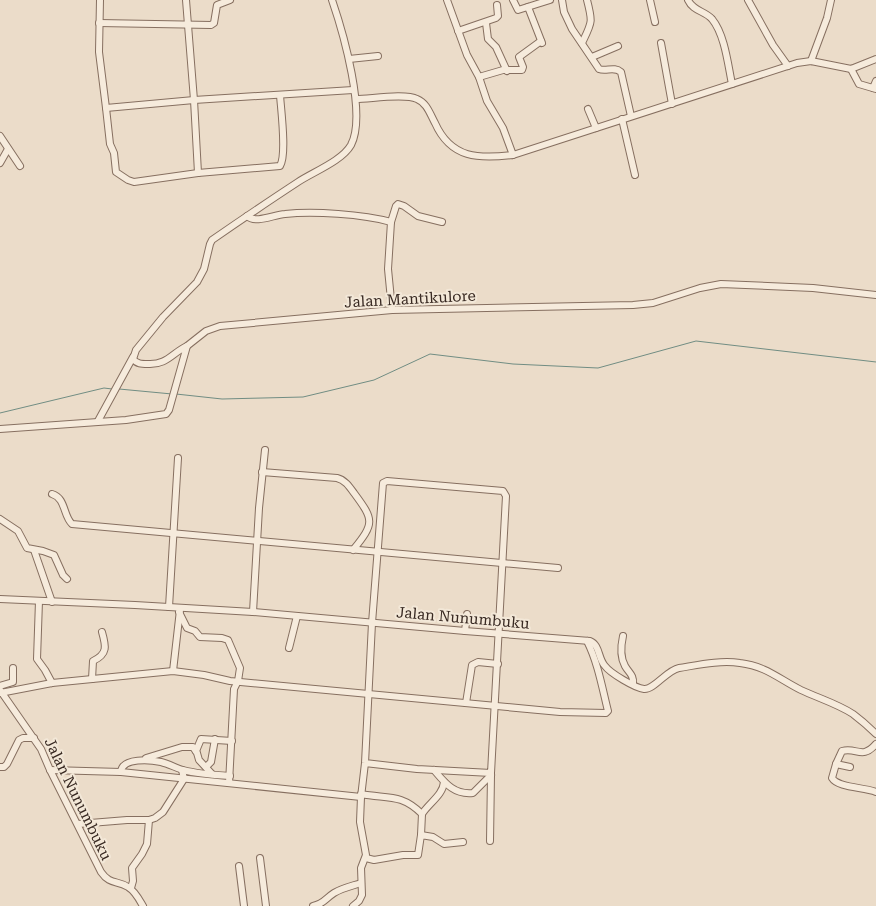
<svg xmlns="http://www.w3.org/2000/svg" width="876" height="906" font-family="'Roboto Serif',serif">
  <rect width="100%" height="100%" fill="#ebdcc9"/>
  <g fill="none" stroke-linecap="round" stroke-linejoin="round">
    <g stroke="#718d83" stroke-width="1">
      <path d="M119,389l53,5"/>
      <path d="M176,394l46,5 81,-2 71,-17 56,-26 83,10 85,4 98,-27 180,21"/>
      <path d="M0,413l104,-25 8,1"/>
    </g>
    <defs>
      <g id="minor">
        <path d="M100,0l-1,52 7,56 88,-8 159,-10"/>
        <path d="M186,0l8,100 4,73"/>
        <path d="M447,0l20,55 12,22 8,24 16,27 10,27"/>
        <path d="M513,0l5,10 32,-10"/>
        <path d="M562,0l2,12 8,17 27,40c7,3 15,-3 22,3l10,44"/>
        <path d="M650,0l5,22"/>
        <path d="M688,0c5,11 17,11 24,19 13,16 16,46 20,65"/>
        <path d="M748,0l25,45 15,21"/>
        <path d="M528,7l14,36"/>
        <path d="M99,23l112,2 3,-2 3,-18 13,-5"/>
        <path d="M486,23l2,16 8,8 11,24"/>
        <path d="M458,31l38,-13 2,-2 -1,-11"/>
        <path d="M582,43c10,-21 11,-20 5,-43"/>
        <path d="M661,43l11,61"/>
        <path d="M592,57l26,-11"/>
        <path d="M349,59l29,-3"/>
        <path d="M811,61l16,-43 4,-18"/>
        <path d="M851,69l8,15 17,5"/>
        <path d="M479,77l24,-7h19l1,-3 -4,-10 22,-16"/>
        <path d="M873,88l3,-7"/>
        <path d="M356,99c14,0 49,-6 61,0 10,4 13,15 18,24 16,36 44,36 78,32l284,-92 14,-2 40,8 25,-10"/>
        <path d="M106,108l4,36 4,9 2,19 12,8 6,2 64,-9 82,-7c7,-11 1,-56 0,-71"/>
        <path d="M588,109l8,19"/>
        <path d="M622,119l13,56"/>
        <path d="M0,136l20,30"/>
        <path d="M0,163l8,-14"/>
        <path d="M247,216c9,8 26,-1 38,-2 28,-3 78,0 106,8l-3,47 4,41"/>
        <path d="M391,222l5,-16 2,-2 6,2 14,10 24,6"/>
        <path d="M187,346c-15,7 -20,19 -39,18 -7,0 -11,0 -15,-5l3,-9 27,-33 34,-35 7,-13 6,-25 2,-4c29,-20 57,-39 86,-58 15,-10 44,-21 53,-37 16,-30 -8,-113 -19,-145"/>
        <path d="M98,421l35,-64"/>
        <path d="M0,429l126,-9 40,-6 3,-4 18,-64 19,-15 14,-5 172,-16 241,-5 20,-2 47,-15 21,-4 92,4 63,7"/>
        <path d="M262,472l75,6c8,2 12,8 17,15 20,27 21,30 -1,57"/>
        <path d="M52,494c14,4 11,22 20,30l486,44"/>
        <path d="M0,519l18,12 9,17 16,3 11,4 9,20 4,4"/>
        <path d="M34,550l18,52"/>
        <path d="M0,599l135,6 118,7 212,19 125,10c10,4 8,18 15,25 5,7 30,22 39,23 10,1 23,-19 35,-21 19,-3 41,-8 61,-5 26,3 39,16 61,27 17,8 37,14 52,24 8,6 16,13 23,20"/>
        <path d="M39,601l-2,58 8,11 7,13"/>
        <path d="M169,607l9,-149"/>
        <path d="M179,612l8,16 8,3 5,6 22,1 6,2 12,28 -2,13 -4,8 -5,94"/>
        <path d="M253,612l6,-104 6,-58"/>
        <path d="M465,631l2,-17"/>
        <path d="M623,636c-2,9 -3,21 2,30 4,7 9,9 8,18"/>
        <path d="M289,648l8,-32"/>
        <path d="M173,671l7,-61"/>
        <path d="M92,679l1,-18c15,-7 13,-15 9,-29"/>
        <path d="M0,686l13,-4v-14"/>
        <path d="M0,690l41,59 9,21 51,102c9,13 16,8 27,15 7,4 11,12 15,19"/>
        <path d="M0,693l52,-10 121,-12 31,4 26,6 330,31 46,1 2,-2c-6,-24 -10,-48 -21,-70"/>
        <path d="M466,703l6,-38 6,-3 20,2"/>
        <path d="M196,751l5,-12 31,2"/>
        <path d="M146,758l36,-11h11l4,6 2,7 13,14"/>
        <path d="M836,764l-4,14c6,10 32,9 44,14"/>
        <path d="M0,767h4l3,-3 12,-24 4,-2h11"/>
        <path d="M206,767l5,-5 4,-23"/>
        <path d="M850,767l-14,-3 6,-13c15,-4 20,9 34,-7"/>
        <path d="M50,770l71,2 240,25 4,-34 7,-140 11,-140 4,-2 116,10 3,5 -15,277 -74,-4 -52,-6"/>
        <path d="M434,770c11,13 20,25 39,23l18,-18"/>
        <path d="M121,772c1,-15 30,-12 40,-10 8,2 15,6 22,8 15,4 31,5 47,6"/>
        <path d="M361,794c26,5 40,-1 61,20l-1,21"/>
        <path d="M422,814c7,-11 21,-19 22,-32"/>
        <path d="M78,824l49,-4h22l6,-2 8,-6 21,-33 -2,-9"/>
        <path d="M490,841l1,-66"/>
        <path d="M260,858l6,48"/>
        <path d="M366,858l8,2 29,-5h15l3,-20 12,2 11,7 19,-2"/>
        <path d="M239,866l5,40"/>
        <path d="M131,888l2,-7 -1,-13 10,-14 5,-10 2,-24"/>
        <path d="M313,906c11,-2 13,-8 21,-13 8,-5 18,-7 27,-10"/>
        <path d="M353,906l6,-5 3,-6 -1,-27 5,-13 -6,-33 1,-25"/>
      </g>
    </defs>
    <use href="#minor" stroke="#866f60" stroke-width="8"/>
    <use href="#minor" stroke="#f6ebdc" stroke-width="6"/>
  </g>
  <g text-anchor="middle" stroke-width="4" stroke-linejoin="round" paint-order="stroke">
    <g font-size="15" fill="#382922" stroke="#f3e8d8">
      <text transform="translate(410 299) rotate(-3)" y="5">Jalan Mantikulore</text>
      <text transform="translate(463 618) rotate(5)" y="5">Jalan Nunumbuku</text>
      <text transform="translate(78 799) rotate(64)" y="5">Jalan Nunumbuku</text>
    </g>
  </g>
</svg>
